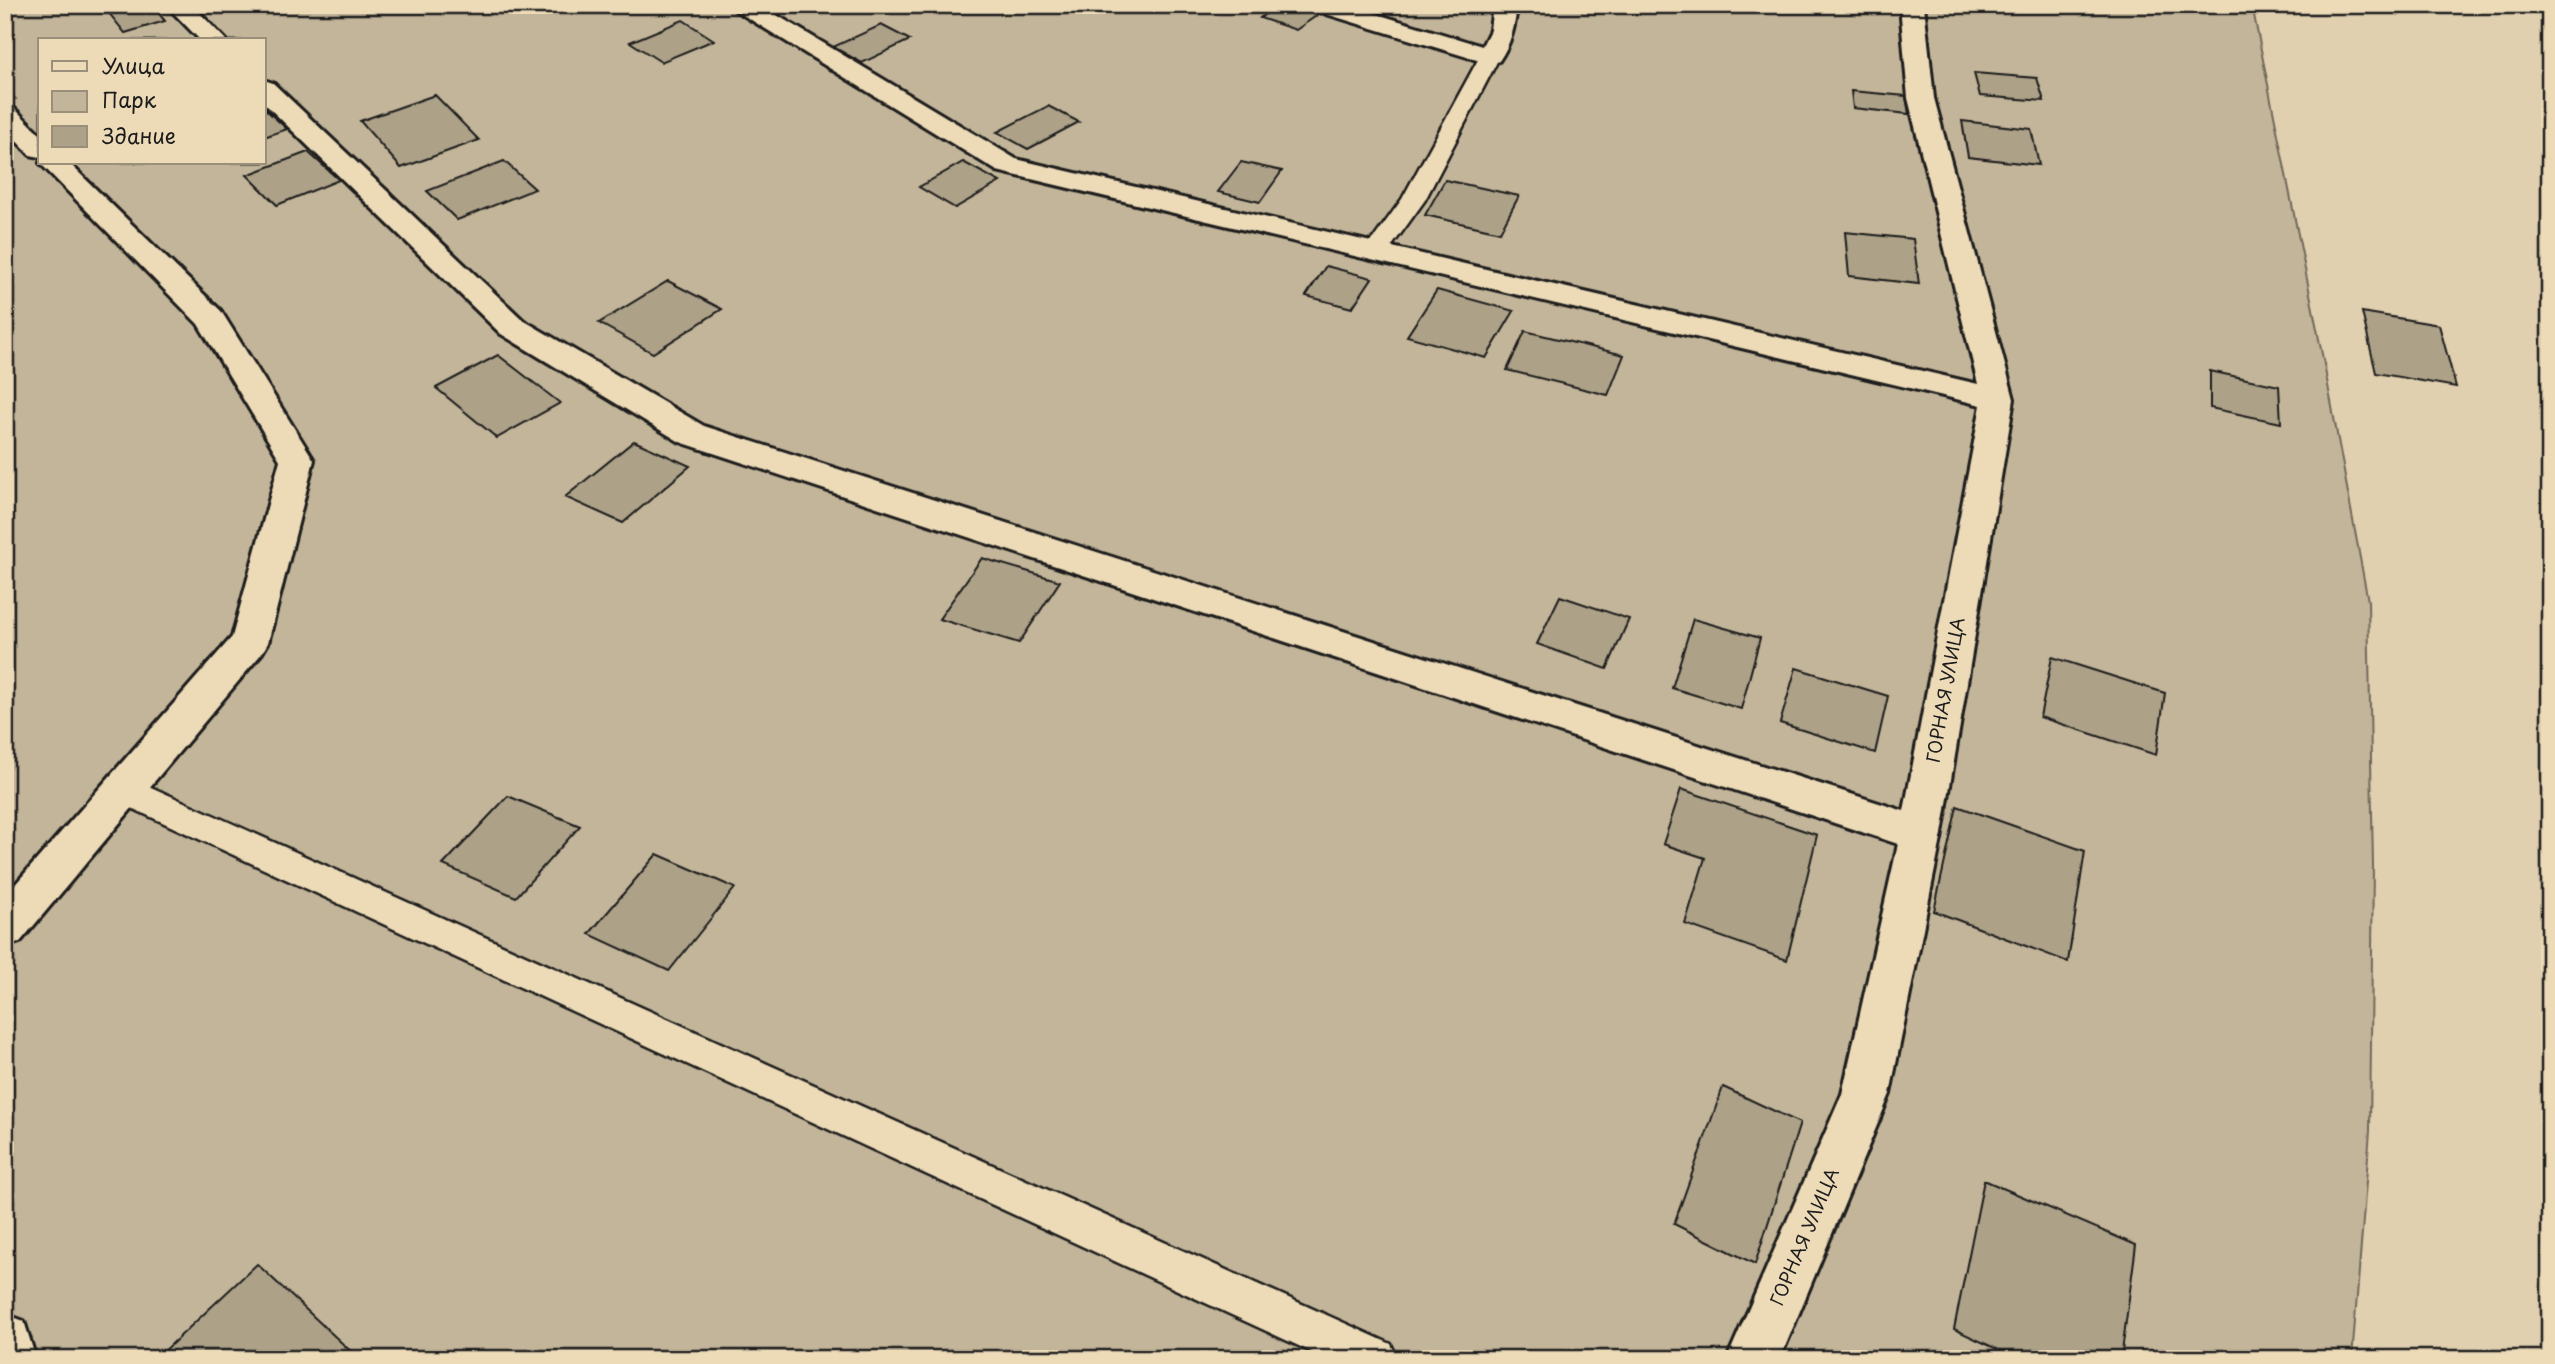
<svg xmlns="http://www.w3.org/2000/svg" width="2555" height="1364" font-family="'Playpen Sans',sans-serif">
  <rect width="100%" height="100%" fill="#e0d0af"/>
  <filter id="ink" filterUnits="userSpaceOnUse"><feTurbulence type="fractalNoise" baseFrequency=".0143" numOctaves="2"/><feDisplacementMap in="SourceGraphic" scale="14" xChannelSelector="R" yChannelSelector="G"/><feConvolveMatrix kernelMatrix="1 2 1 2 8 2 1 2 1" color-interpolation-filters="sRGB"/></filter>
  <g filter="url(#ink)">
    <path fill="#c3b599" stroke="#70685a" stroke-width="2" fill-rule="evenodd" d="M5,5h2247l72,359 44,237 5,264 -3,266 -18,228h-2347v-1257l11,-3 -11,-10zM40,40h224v123h-224z"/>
    <g fill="#ada188" stroke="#1c1c1c" stroke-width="2">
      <path d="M136,5h16l13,16 -40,12 -16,-20z"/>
      <path d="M1277,5h16l26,9 -23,16 -36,-12z"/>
      <path d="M683,20l31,20 -53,22 -31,-20z"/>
      <path d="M881,25l29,15 -48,23 -29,-16z"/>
      <path d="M1974,73l63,5 7,23 -64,-5z"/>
      <path d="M1851,91l55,5 3,18 -56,-6z"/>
      <path d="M435,95l44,45 -78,28 -41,-47z"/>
      <path d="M1048,106l31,16 -51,27 -31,-17z"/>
      <path d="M264,108l23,21 -23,8z"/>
      <path d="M1962,121l69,8 8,36 -71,-8z"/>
      <path d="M308,152l31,28 -62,25 -30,-30z"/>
      <path d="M504,161l31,28 -78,31 -30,-29z"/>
      <path d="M963,162l37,20 -45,26 -36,-21z"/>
      <path d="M1241,162l41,9 -22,31 -42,-10z"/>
      <path d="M1445,180l74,16 -19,36 -75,-17z"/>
      <path d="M1845,232l68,7 6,45 -70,-8z"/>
      <path d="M1326,266l46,12 -20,30 -46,-12z"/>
      <path d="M668,281l54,28 -69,44 -54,-30z"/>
      <path d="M1437,290l77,21 -28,47 -79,-22z"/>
      <path d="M2362,312l77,13 17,62 -80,-14z"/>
      <path d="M1525,331l99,24 -16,40 -101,-25z"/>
      <path d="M498,355l62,48 -63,35 -61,-50z"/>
      <path d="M2210,371l69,15 2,37 -71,-15z"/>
      <path d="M634,441l56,25 -67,57 -58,-26z"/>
      <path d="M982,558l78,23 -41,62 -80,-24z"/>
      <path d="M1560,596l69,23 -22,50 -70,-25z"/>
      <path d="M1693,619l67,19 -19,71 -69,-21z"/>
      <path d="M2052,657l113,36 -9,62 -116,-38z"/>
      <path d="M1796,668l92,28 -13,57 -95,-30z"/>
      <path d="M1681,789l136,46 -30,125 -102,-36 20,-66 -42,-14z"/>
      <path d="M508,796l72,30 -64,71 -73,-32z"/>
      <path d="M1957,806l128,45 -17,111 -134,-51z"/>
      <path d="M657,854l78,34 -66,83 -80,-37z"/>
      <path d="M1723,1087l77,36 -45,141 -81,-40z"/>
      <path d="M1984,1180l152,65 -15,114h-103l-64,-30z"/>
      <path d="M257,1264l101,94 -194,1 -4,-4z"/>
    </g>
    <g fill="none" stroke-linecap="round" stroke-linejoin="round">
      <defs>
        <g id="service">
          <path d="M1490,50l7,2 3,4 -75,144 -41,57 -8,2 -8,-2 -4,-5 38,-53 78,-143 3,-4z"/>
          <path d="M124,775l1267,569 7,15h-71l-1215,-560 -5,-10 5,-10z"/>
        </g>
        <g id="minor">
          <path d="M166,5h26l34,35h-26z"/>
          <path d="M731,5h29l256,154 962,225 -70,-286 -8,-93h24l10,93 80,301 -72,435 -52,260 -110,265h-53l115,-265 56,-250 -1218,-402 -179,-108 -237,-231v-23l9,3 250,237 181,106 1200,385 77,-406 -984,-234 -262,-161z"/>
          <path d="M1309,5h38l135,41 8,-16 3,-25h24c-2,21 -6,39 -18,56l-9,3 -177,-54z"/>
          <path d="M5,106l9,2 26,26v23l-10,-2 -25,-26z"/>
          <path d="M40,163h29l152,148 93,149 -46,183 -6,10 -242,289 -15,5v-51l227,-259 48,-177 -82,-136z"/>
          <path d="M5,1314l19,7 12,38h-31z"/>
        </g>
      </defs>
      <use href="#service" stroke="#1c1c1c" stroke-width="5"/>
      <use href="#minor" stroke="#1c1c1c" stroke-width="6"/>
      <use href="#service" fill="#eddbb8" fill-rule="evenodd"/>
      <use href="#minor" fill="#eddbb8" fill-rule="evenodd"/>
    </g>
  </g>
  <g text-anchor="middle" stroke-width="5" stroke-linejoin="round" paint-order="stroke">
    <g font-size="18" fill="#1c1c1c" stroke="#eddbb8">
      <text transform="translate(1946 690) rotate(-80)" y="6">ГОРНАЯ УЛИЦА</text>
      <text transform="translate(1805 1237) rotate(-67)" y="6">ГОРНАЯ УЛИЦА</text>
    </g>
  </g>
  <rect width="2555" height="1364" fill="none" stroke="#eddbb8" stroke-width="28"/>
  <rect x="14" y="14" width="2527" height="1336" fill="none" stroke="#1c1c1c" stroke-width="2.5" filter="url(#ink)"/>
  <rect x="38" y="38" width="228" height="126" fill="#eddbb8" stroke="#998f7a" stroke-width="2"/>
  <rect x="52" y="61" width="35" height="10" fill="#eddbb8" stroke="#998f7a" stroke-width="2"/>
  <text x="102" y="74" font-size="21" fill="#1c1c1c">Улица</text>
  <rect x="52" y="91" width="35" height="21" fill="#c3b599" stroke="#998f7a" stroke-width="2"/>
  <text x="102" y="108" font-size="21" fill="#1c1c1c">Парк</text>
  <rect x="52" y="126" width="35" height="21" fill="#ada188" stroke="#998f7a" stroke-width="2"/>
  <text x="102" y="144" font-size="21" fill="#1c1c1c">Здание</text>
</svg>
